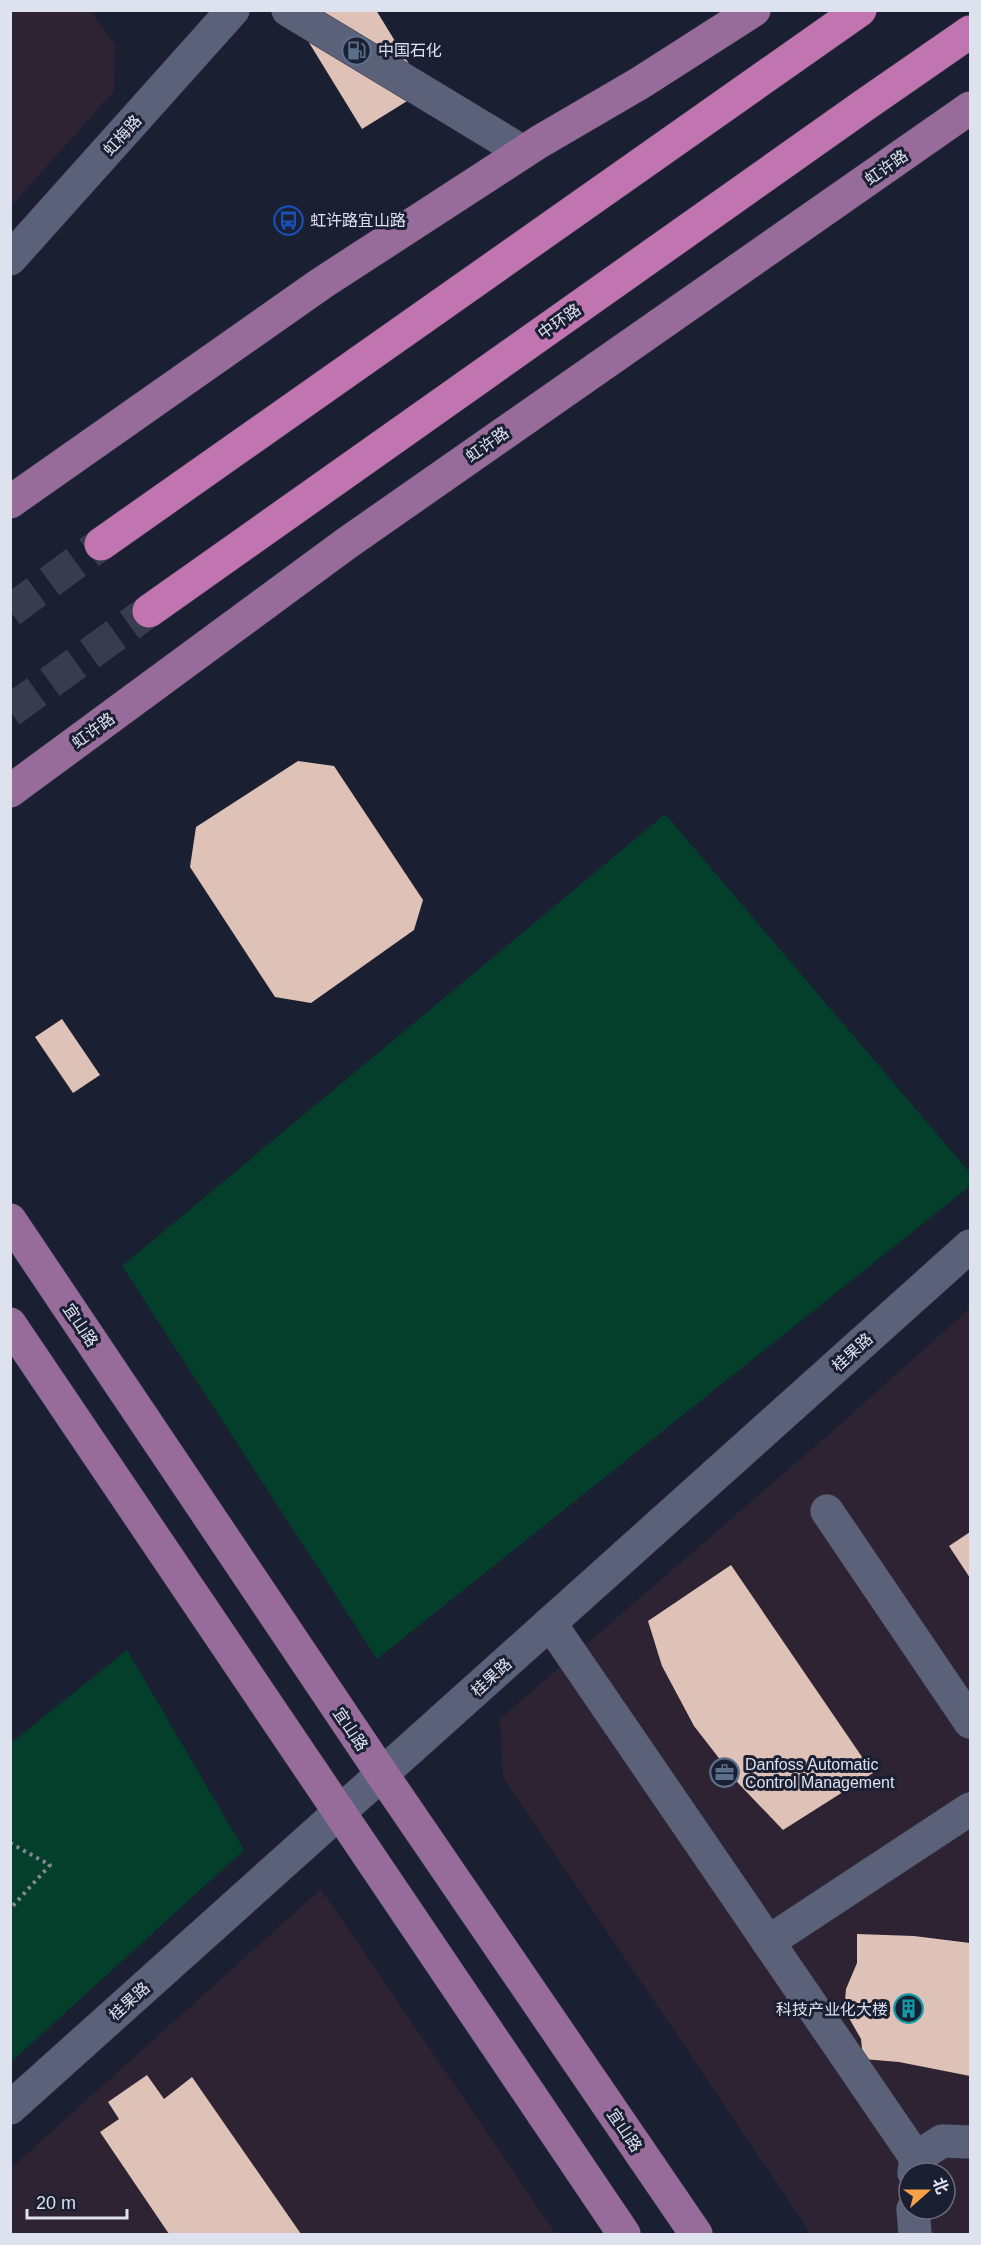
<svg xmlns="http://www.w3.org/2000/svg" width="981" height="2245" font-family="Arial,'Noto Sans SC',sans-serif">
  <rect width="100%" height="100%" fill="#1b1f32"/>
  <g fill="#2d2332" fill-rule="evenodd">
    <path d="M11,10l79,1 25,33 -1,47 -103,115z"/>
    <path d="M970,1308v926h-159l-308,-457 -3,-58 335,-290zM909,2173h36v36h-36z"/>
    <path d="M321,1889l235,345h-545l-1,-65z"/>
  </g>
  <g fill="#033f2a">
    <path d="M665,814l305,359v13l-593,473 -255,-393z"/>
    <path d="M127,1650l117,200 -233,212v-319z"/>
  </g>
  <g fill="#dfc2b7">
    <path d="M289,10h87l49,80 -63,39z"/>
    <path d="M298,761l36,5 89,134 -9,30 -103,73 -36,-6 -85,-130 6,-40z"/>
    <path d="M62,1019l38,56 -27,18 -38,-56z"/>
    <path d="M970,1532v46l-21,-32z"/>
    <path d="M731,1565l142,208 -90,57 -44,-46 -45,-58 -32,-60 -14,-45z"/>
    <path d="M857,1934l57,2 56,7v133l-71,-14 -36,-3 -2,-20 -12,-21 -4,-17 1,-12 11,-26z"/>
    <path d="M147,2075l17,24 28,-22 109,157h-132l-69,-102 19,-13 -11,-17z"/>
  </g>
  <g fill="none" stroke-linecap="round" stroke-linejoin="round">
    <g stroke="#383c4e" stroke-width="33" stroke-dasharray="33 16" stroke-linecap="butt">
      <path d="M10,611l91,-67"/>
      <path d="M10,711l139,-100"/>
    </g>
    <defs>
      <g id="minor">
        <path d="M288,10l235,142"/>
        <path d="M10,259l223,-249"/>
        <path d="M827,1511l143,211"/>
        <path d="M550,1623l366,535"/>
        <path d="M768,1942l202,-133"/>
        <path d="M10,2108l960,-862"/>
        <path d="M914,2173l2,-15 26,-17 28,1"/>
        <path d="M913,2209l2,25"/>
      </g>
      <g id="major">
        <path d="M10,502l312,-219 217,-141 101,-59 114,-73"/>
        <path d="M10,791l337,-248 623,-435"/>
        <path d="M10,1220l372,554 314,460"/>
        <path d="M10,1324l614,910"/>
      </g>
      <g id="highway">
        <path d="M101,544l759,-534"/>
        <path d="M149,611l717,-507 104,-72"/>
      </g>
    </defs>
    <use href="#minor" stroke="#363848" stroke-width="34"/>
    <use href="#major" stroke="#363848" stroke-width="34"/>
    <use href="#highway" stroke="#363848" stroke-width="34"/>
    <path stroke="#838797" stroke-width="4" stroke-dasharray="3 4.5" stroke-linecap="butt" d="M10,1843l40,22 -40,44"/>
    <use href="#minor" stroke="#5b6178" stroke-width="33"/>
    <use href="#major" stroke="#986c9a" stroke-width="33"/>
    <use href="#highway" stroke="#c074b0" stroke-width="33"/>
  </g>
  <defs>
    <symbol id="fuel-ring" viewBox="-11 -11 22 22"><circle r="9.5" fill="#1b1f32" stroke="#5c6f8a" stroke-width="1.5"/><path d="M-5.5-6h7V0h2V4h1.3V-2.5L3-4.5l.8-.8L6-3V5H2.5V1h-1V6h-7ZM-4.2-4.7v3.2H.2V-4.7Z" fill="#5c6f8a"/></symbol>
    <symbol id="bus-ring" viewBox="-11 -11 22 22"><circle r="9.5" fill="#1b1f32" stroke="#1a4fb4" stroke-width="1.5"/><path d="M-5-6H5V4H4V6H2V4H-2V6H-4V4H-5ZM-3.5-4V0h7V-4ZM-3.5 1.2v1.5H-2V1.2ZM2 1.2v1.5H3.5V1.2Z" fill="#1a4fb4"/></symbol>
    <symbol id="office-ring" viewBox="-11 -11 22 22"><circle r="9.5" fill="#1b1f32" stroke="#5c6f8a" stroke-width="1.5"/><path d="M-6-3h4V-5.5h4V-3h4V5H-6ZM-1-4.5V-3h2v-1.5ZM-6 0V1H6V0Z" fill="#5c6f8a"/></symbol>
    <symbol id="building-ring" viewBox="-11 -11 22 22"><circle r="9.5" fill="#1b1f32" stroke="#0f9aa8" stroke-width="1.5"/><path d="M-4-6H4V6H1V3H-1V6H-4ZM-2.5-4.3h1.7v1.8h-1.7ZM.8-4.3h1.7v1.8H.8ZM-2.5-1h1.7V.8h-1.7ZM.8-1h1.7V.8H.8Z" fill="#0f9aa8"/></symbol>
  </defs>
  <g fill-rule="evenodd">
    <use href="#fuel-ring" x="340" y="34" width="33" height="33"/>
    <use href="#bus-ring" x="272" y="204" width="33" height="33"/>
    <use href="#office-ring" x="708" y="1756" width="33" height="33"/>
    <use href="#building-ring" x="892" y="1992" width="33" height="33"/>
  </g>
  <g text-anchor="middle" stroke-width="6" stroke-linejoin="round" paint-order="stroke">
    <g font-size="16" fill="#dee2ef" stroke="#1b1f32" text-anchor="start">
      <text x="378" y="56">中国石化</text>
      <text x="310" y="226">虹许路宜山路</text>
      <text x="745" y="1770">Danfoss Automatic<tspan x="745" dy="18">Control Management</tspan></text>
      <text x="888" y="2015" text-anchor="end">科技产业化大楼</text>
    </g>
    <g font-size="16" fill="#dee2ef" stroke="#1b1f32">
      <text transform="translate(122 135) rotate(-48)" y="6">虹梅路</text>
      <text transform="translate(886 167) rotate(-35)" y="6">虹许路</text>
      <text transform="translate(559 321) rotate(-35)" y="6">中环路</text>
      <text transform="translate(487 444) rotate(-35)" y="6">虹许路</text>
      <text transform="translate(93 730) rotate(-36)" y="6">虹许路</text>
      <text transform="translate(81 1325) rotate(56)" y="6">宜山路</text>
      <text transform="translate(852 1352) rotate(-42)" y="6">桂果路</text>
      <text transform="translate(491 1677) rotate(-42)" y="6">桂果路</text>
      <text transform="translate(351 1729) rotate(56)" y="6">宜山路</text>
      <text transform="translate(129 2001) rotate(-42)" y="6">桂果路</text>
      <text transform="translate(625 2130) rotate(56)" y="6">宜山路</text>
    </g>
  </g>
  <rect width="981" height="2245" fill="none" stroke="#dee2ef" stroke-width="24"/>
  <g transform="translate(927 2191) rotate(69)"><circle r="28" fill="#1b1f32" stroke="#696d7e" stroke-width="1.5"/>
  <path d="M0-4.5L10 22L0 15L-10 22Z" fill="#f7a149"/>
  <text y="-9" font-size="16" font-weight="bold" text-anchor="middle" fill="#dee2ef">北</text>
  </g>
  <path d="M27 2209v9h100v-9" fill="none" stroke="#dee2ef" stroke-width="3"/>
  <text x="36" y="2209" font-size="18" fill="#dee2ef" stroke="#1b1f32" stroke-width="4.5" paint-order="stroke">20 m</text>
</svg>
